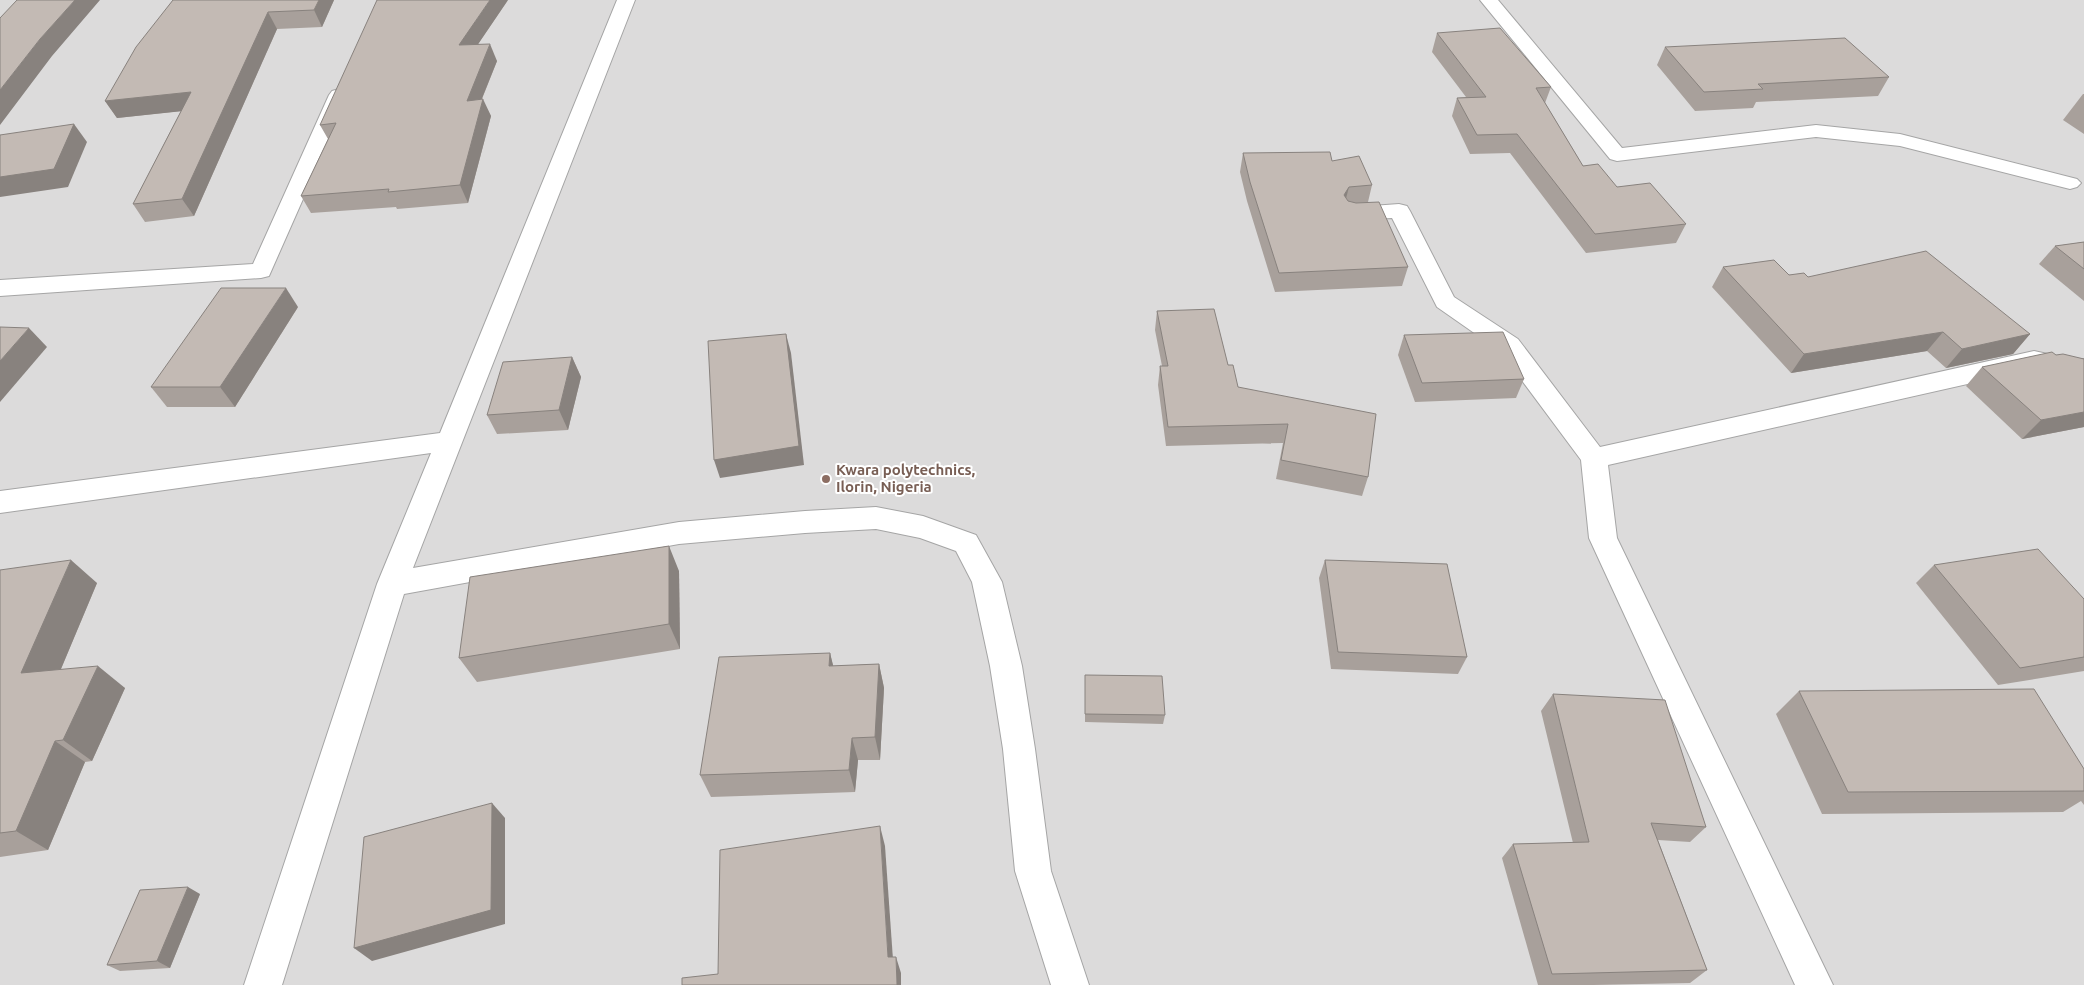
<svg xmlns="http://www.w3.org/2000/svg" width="2084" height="985" font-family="Ubuntu,sans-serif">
  <rect width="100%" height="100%" fill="#efebe5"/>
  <rect fill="#dcdbdb" x="0" y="0" width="2084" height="985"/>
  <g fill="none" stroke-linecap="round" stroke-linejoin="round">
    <defs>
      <g id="street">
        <path d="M617,0h18l-222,568 266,-46 126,-11 71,-4 47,9 53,19 26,47 20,84 13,83 16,122 38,114h-38l-36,-114 -12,-122 -13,-83 -18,-84 -16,-31 -36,-13 -44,-9 -71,4 -126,11 -275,50 -122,391h-38l133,-401 54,-131 -431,60v-22l440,-58z"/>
        <path d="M1480,0h18l124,148 194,-23 84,9 177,45 4,4 -4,4 -7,2 -170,-43 -84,-9 -199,24 -7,-2z"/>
        <path d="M339,89l7,2 3,4 -80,181 -8,2 -261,18v-16l253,-16 76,-169 3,-4z"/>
        <path d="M1399,204l8,2 3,5 44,86 64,42 82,108 434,-96 41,9 9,-1v18l-9,1 -41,-9 -426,96 9,73 216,447h-38l-206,-447 -8,-78 -81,-109 -63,-44 -45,-89 -40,2 -8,-2 -3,-5 3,-5z"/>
      </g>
    </defs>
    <use href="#street" stroke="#a5a5a5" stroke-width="2"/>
    <use href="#street" fill="#fff" fill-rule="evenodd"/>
  </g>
  <g fill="#a8a09b">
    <path d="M173,0h161l-12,27 -45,2 -83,187 -49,6 -12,-18 48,-93 -64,7 -12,-17z"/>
    <path d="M508,0l-30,44 19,17 -15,38 9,17 -23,87 -71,6 -1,-2 -85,6 -10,-17 27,-57 -8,-14z"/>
    <path d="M1437,33l114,54 -6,16 38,63 34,21 69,37 -10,19 -90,10 -76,-100 -40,1 -18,-38 5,-18 9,-1 -34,-45z"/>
    <path d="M1665,47l224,30 -11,19 -122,6 -3,6 -58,3 -38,-46z"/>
    <path d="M2083,94h1v40l-21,-14z"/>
    <path d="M1243,153l89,8 40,24 -4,17 40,65 -6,19 -127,6 -28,-91 -7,-29z"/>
    <path d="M2084,242v59l-45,-37 16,-18z"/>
    <path d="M1723,267l85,10 222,57 -17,20 -67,14 -19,-17 -136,22 -79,-86z"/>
    <path d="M298,307l-63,100h-68l-16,-20z"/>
    <path d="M1157,311l71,54 10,22 130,90 -6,19 -86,-17 7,-36 -117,3 -8,-61 2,-19h2l-7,-36z"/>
    <path d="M1404,335l120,44 -8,19 -101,4 -17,-47z"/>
    <path d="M2056,355l28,4v68l-62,12 -56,-53 16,-19z"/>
    <path d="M572,357l9,20 -13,53 -71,4 -10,-19z"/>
    <path d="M1325,560l142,97 -9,17 -127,-5 -12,-91z"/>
    <path d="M1934,565l150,34v72l-86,14 -82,-102z"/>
    <path d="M0,570l97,13 -36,86 64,19 -33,73 -7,1 -37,88 -48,7z"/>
    <path d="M679,571l1,78 -203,33 -18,-24z"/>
    <path d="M830,653l3,13 46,-2 5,24 -4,72h-22l-3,32 -144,5 -11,-22z"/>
    <path d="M1085,675l80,40 -2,9 -78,-2z"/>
    <path d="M1799,691l285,78v36l-3,-4 -18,11 -241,2 -46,-100z"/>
    <path d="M1553,694l153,133 -16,15 -32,-2 49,130 -17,13 -97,2h-55l-36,-127 11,-14 60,-1 -32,-132z"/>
    <path d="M200,894l-30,74 -50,3 -13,-6z"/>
  </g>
  <g fill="#88827e">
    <path d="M75,0h25l-48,56 -52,69v-35l40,-51z"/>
    <path d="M319,0h15l-12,27 -8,-17z"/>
    <path d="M490,0h18l-42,62 -7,-17z"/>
    <path d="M268,12l9,17 -83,187 -12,-17z"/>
    <path d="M490,44l7,17 -23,57 -7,-17z"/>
    <path d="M191,92l11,17 -85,9 -12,-17z"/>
    <path d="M483,99l8,17 -23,87 -8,-18z"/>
    <path d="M74,124l13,18 -19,45 -68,10v-20z"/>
    <path d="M1349,187l-5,19v-11z"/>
    <path d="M286,288l12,19 -63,100 -15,-20z"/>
    <path d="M29,328l18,19 -47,55v-41z"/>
    <path d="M1943,332l-16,19 -136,22 13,-19z"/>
    <path d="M786,334l5,19 13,112 -84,13 -6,-18z"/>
    <path d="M2030,334l-17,20 -67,14 16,-19z"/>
    <path d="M572,357l9,20 -13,53 -9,-20z"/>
    <path d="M2084,412v15l-62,12 19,-19z"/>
    <path d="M669,546l10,25 1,78 -11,-25z"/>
    <path d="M71,560l26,23 -47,112 -29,-22z"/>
    <path d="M830,653l6,24 -7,-11z"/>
    <path d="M879,664l5,24 -4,72 -5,-23z"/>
    <path d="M98,666l27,22 -33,73 -29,-21z"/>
    <path d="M852,738l6,22 -3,32 -6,-22z"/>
    <path d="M55,741l30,21 -37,88 -32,-19z"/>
    <path d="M492,803l13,15v106l-133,37 -18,-13z"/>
    <path d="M880,826l5,20 9,128 -6,-17z"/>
    <path d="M188,887l12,7 -30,74 -13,-7z"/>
    <path d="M896,957l5,16v12h-4z"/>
  </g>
  <g fill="#c3bab4" stroke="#88827e">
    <path d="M17,0h58l-35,39 -40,51v-72z"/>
    <path d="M173,0h146l-5,10 -46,2 -86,187 -49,5 58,-112 -86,9 31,-54z"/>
    <path d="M377,0h113l-31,45 31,-1 -23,57 16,-2 -23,86 -72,7 1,-3 -88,7 35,-73 -16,2z"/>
    <path d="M1500,28l51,59 -15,1 47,78 15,-2 19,23 33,-4 36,41 -91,10 -78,-100 -40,1 -20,-37 29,-1 -49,-64z"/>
    <path d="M1845,38l44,39 -131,7 5,5 -59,3 -39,-45z"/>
    <path d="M74,124l-20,45 -54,8v-42z"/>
    <path d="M1330,152l2,9 27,-5 13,29 -23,2 -5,8 4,6 8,2 23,-1 29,65 -129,6 -29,-91 -7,-29z"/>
    <path d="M2084,242v27l-29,-23z"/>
    <path d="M1926,251l104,83 -68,15 -19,-17 -139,22 -81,-87 51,-7 15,15 15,-2 4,4z"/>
    <path d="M221,288h65l-66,99h-69z"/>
    <path d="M1214,309l14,56h5l5,22 138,27 -8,63 -87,-17 7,-36 -120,3 -8,-61h8l-11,-55z"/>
    <path d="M0,327l29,1 -29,33z"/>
    <path d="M1503,332l21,47 -102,4 -18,-48z"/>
    <path d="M786,334l13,112 -85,14 -6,-119z"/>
    <path d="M2052,352l4,3 7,-1 21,5v53l-43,8 -59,-53z"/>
    <path d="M572,357l-13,53 -72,5 16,-53z"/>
    <path d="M669,546v78l-210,34 11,-81z"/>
    <path d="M2038,549l46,50v58l-64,11 -86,-103z"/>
    <path d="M71,560l-50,113 77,-7 -35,74 -8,1 -39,90 -16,2v-263z"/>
    <path d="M1325,560l122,4 20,93 -129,-5z"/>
    <path d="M830,653l-1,13 50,-2 -4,73 -23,1 -3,32 -149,5 19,-118z"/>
    <path d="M1085,675l77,1 3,39 -80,-1z"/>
    <path d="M2034,689l50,80v22l-236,1 -49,-101z"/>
    <path d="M1553,694l112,6 41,127 -55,-4 56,147 -155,4 -39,-130 76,-2z"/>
    <path d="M492,803l-1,107 -137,38 10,-111z"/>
    <path d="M880,826l8,131h8l1,28h-215v-7l36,-4 2,-124z"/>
    <path d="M188,887l-31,74 -50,4 33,-75z"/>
  </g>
  <circle fill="#8d6e63" stroke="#fff" stroke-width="2" cx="826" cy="479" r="5"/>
  <g text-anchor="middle" stroke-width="4" stroke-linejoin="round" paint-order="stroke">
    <g font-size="15" font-weight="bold" fill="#785e54" stroke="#fff" text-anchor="start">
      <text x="836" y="475">Kwara polytechnics,<tspan x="836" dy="17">Ilorin, Nigeria</tspan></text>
    </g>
  </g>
</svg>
